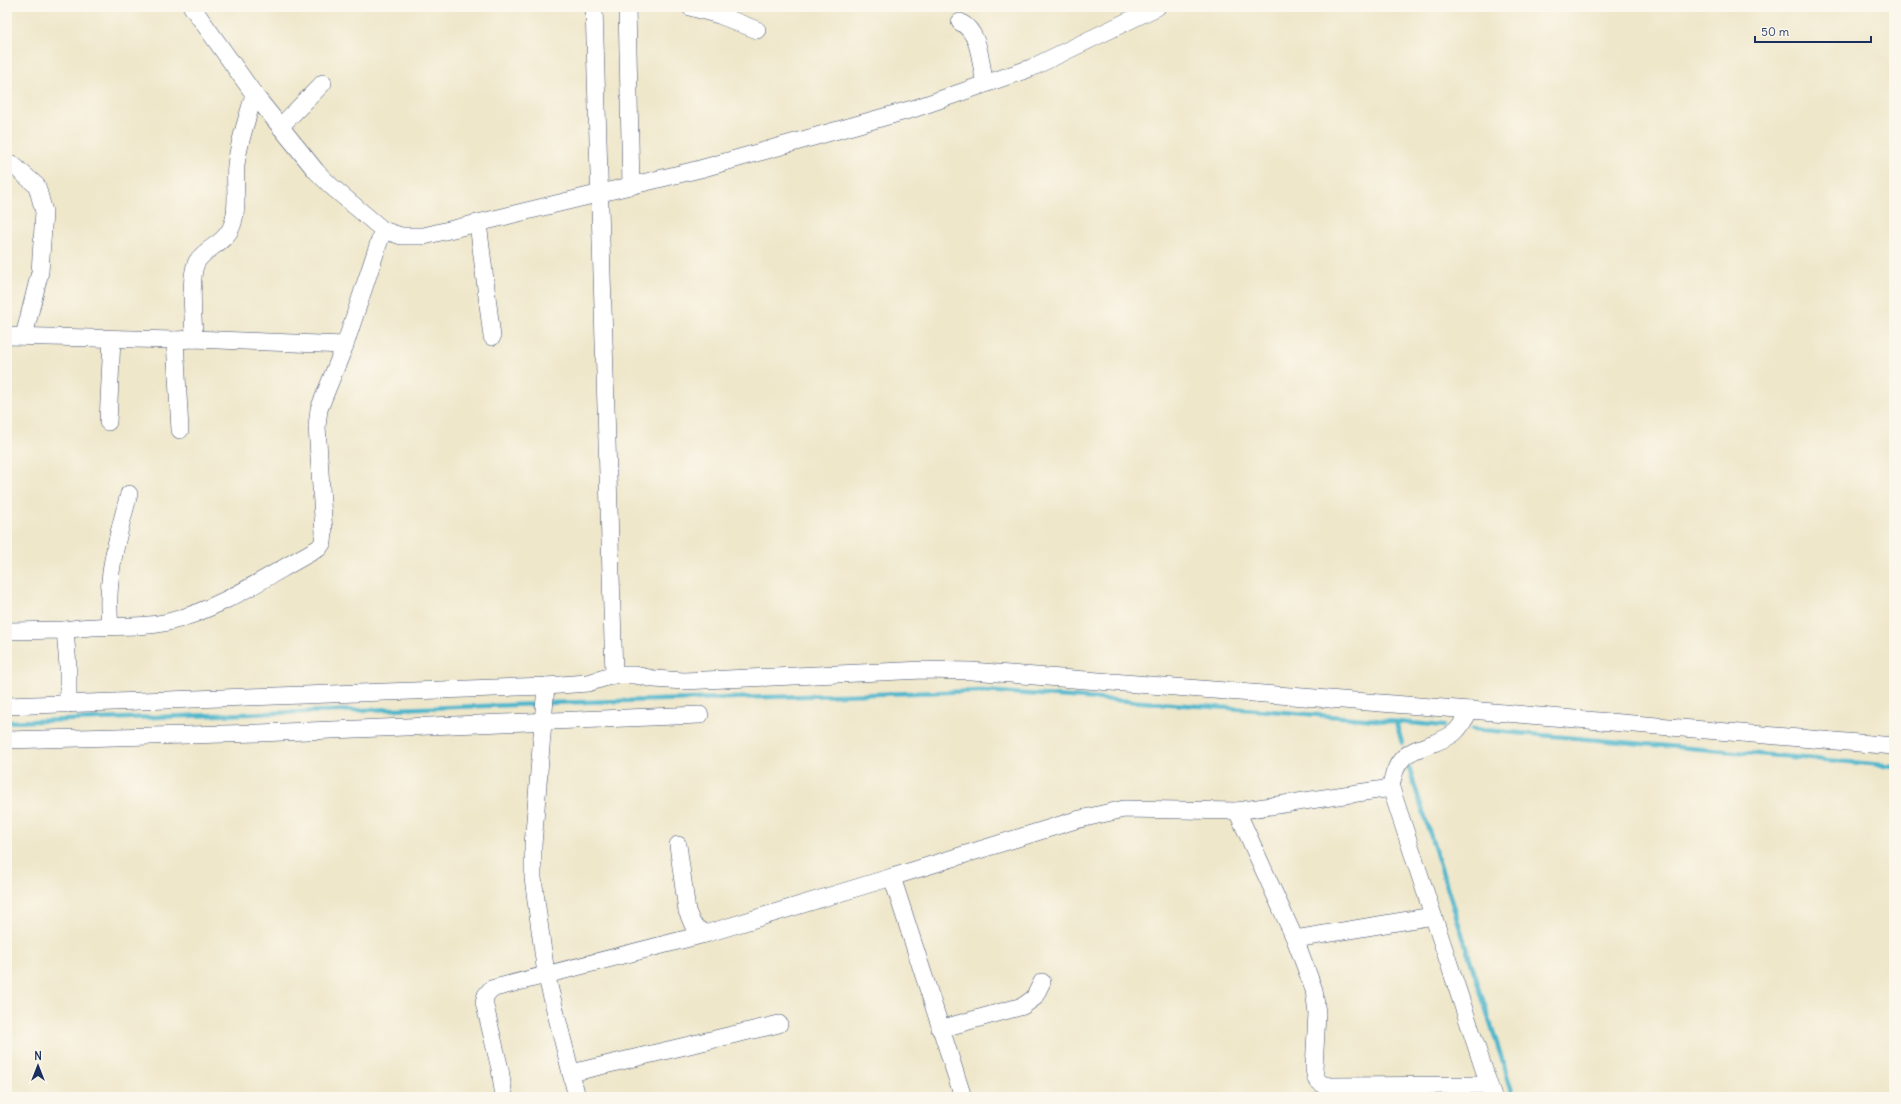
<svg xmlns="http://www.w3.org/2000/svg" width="1901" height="1104" font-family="Delius,sans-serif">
  <rect width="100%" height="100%" fill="#fbf7ec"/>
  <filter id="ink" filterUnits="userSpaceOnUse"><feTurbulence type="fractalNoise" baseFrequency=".025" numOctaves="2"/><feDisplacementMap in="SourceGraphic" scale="8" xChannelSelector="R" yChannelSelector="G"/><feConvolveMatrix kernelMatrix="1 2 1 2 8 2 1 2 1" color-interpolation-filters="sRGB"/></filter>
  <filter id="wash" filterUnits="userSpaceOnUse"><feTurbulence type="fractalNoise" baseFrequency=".012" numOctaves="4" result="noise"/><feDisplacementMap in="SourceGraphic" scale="16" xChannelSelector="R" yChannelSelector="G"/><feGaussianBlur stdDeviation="0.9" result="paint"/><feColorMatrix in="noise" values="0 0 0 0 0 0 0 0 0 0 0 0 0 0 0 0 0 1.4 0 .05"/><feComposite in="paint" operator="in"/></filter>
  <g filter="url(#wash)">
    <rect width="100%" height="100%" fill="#efe7ca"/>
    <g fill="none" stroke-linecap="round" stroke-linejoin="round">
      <g stroke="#4eb6cc" stroke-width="4.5">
        <path d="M548,703l435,-12 289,20 172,15"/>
        <path d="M7,722l534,-18"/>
        <path d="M1396,722l6,21"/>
        <path d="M1473,729l421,37"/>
        <path d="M1409,768l105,329"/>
      </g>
    </g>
  </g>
  <g filter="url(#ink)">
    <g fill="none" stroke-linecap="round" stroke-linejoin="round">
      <defs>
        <g id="minor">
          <path d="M594,7l20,668"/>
          <path d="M627,7l4,179"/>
          <path d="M690,7l29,8 38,15"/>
          <path d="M960,22c21,11 20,41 25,62"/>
          <path d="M280,127l43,-44"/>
          <path d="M7,163l5,1 25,22 7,26 -4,60 -16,64"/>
          <path d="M478,223l14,114"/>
          <path d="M383,230l18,6h23l276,-67 216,-61 115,-40 126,-61"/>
          <path d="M7,336l168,4 19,-1 151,6 38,-115 -52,-44 -15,-15 -62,-77 -62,-87"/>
          <path d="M194,339c0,-18 -6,-66 4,-79 10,-14 29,-17 35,-37 6,-19 1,-38 3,-58 3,-24 12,-48 18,-71"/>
          <path d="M175,340l5,90"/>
          <path d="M108,422l4,-83"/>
          <path d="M110,626c-5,-48 7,-87 19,-132"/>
          <path d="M65,630c34,-7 69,0 103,-8 51,-12 104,-49 151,-74l4,-6 1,-9 -7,-107 2,-17 26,-64"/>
          <path d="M7,631l58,-1 3,36v38"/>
          <path d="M546,686l-13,159v33l13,96 31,123"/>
          <path d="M7,706l539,-20 42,-3 26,-8h21l19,4 30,2 239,-11 48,1 499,39 424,36"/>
          <path d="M1470,710c-4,7 -9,17 -16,23 -28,20 -57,8 -63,55l102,309"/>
          <path d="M7,740l252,-7 441,-18"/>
          <path d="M1237,811l58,128 19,51 3,23 -3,56 2,10 7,6 8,1 158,-1"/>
          <path d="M678,845l9,66 6,14 12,9"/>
          <path d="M1295,939l138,-23"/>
          <path d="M940,1029l83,-23 11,-8 8,-16"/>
          <path d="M571,1073l208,-49"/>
          <path d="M504,1097l-4,-28 -16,-67 2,-7 5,-6 214,-55 187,-57"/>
          <path d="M963,1097l-71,-220 184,-57 48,-11 113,2 154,-23"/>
        </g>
      </defs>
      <use href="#minor" stroke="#3b4b6e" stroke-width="18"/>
      <use href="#minor" stroke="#fff" stroke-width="17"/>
    </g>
  </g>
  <rect width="1901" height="1104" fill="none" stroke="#fbf7ec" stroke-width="24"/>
  <g transform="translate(38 1066)" stroke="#fbf7ec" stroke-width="3" paint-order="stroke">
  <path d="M0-3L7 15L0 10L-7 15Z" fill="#1b2f5e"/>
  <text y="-6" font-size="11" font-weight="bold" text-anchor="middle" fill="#1b2f5e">N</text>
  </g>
  <path d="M1755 36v6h116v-6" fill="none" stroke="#1b2f5e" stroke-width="2"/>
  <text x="1761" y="36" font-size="12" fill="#1b2f5e" stroke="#fbf7ec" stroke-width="3" paint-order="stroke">50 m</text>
</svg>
